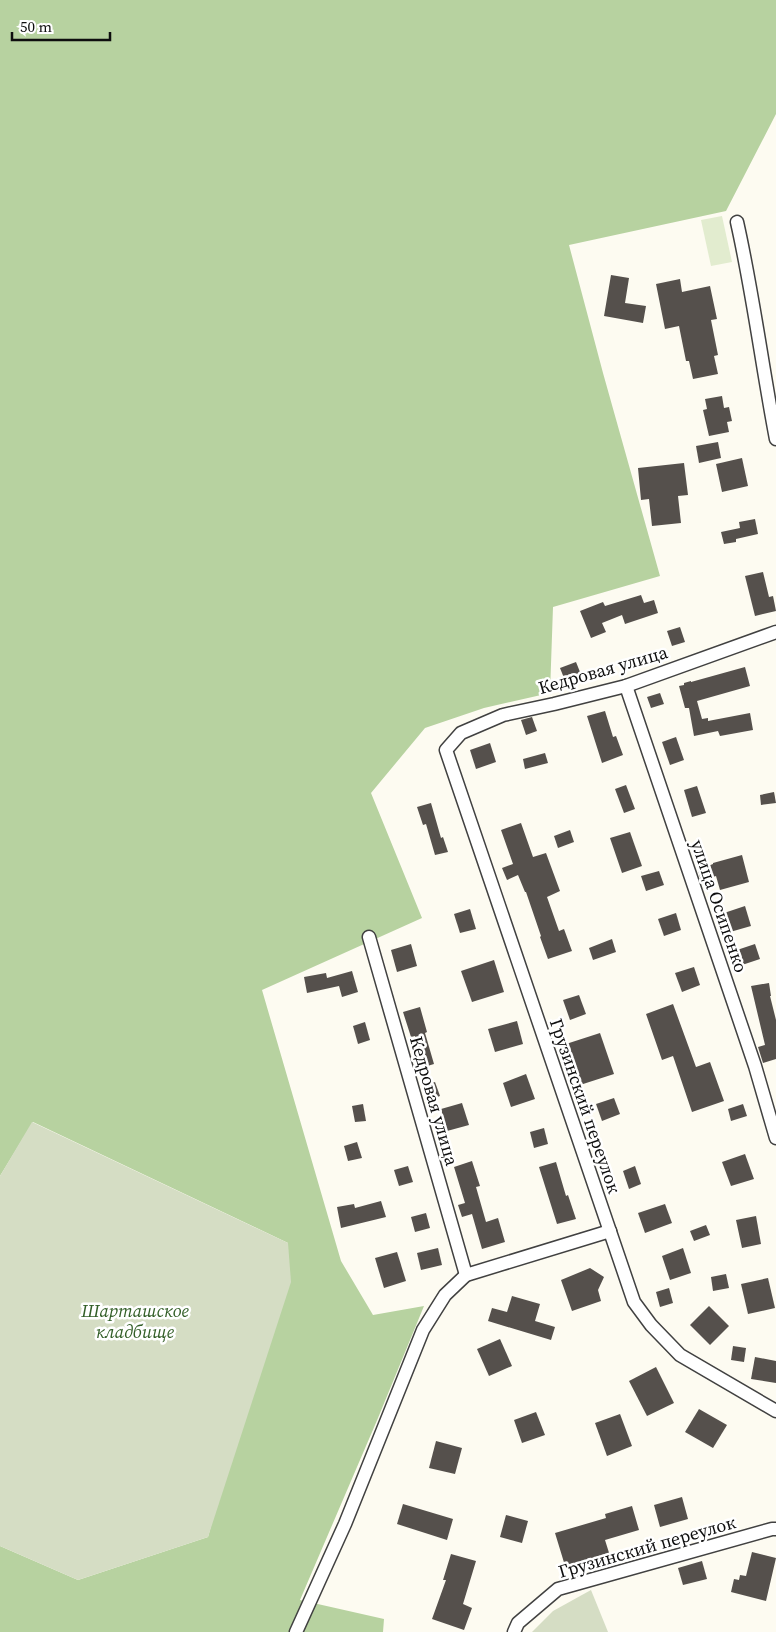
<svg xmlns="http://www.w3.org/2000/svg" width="776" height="1632" font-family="'Source Serif 4',serif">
  <rect width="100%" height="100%" fill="#fdfbf1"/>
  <path fill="#b7d2a0" d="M0,0h776v114l-50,97 -157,34 34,128 57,203 -107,31 -3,86 -66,15 -59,20 -54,65 51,125 -160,72 79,271 32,54 51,-9 -46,112 -78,182 84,19 -1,13h-383v-86l78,34 130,-43 80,-294 -255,-121 -33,54z"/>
  <g fill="#d5ddc4">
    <path d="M32,1122l256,121 3,39 -83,255 -130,43 -78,-34v-370z"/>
    <path d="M591,1590l17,42h-76l21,-21z"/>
  </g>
  <path fill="#e2eccf" d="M722,216l10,46 -21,4 -10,-46z"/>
  <g fill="#55504c">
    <path d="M611,275l18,3 -4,25 21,3 -3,17 -39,-7z"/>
    <path d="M680,279l2,13 28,-6 7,33 -6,1 7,35 -4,1 4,18 -25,5 -4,-18h-3l-7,-35 -14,3 -9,-45z"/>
    <path d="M722,396l2,12 5,-1 3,14 -5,1 2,10 -20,4 -6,-26 4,-1 -2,-10z"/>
    <path d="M718,442l3,16 -22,5 -3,-17z"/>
    <path d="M742,458l6,28 -26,6 -6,-28z"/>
    <path d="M684,463l4,32 -10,1 3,27 -29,3 -3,-27 -8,1 -3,-32z"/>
    <path d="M755,519l3,15 -22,5v3l-12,2 -3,-12 19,-4 -1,-6z"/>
    <path d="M763,572l6,25 4,-1 3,15 -21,5 -10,-40z"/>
    <path d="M641,595l3,8 10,-3 4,13 -33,11 -3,-9 -20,8 4,9 -15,6 -11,-27 23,-9 2,4z"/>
    <path d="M680,627l5,15 -13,4 -5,-15z"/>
    <path d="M576,662l6,15 -16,6 -6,-15z"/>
    <path d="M745,667l5,19 -53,15 5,18 6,-1v3l42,-8 3,17 -33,6 -2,-5 -24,5 -5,-28h-4l-6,-22 5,-1v-2l7,-2v1z"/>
    <path d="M660,693l4,11 -13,4 -4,-11z"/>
    <path d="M605,711l8,26 3,-1 7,19 -21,8 -15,-47z"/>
    <path d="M532,717l5,14 -11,4 -5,-15z"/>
    <path d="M676,737l8,23 -14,5 -8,-23z"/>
    <path d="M490,743l6,19 -20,7 -6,-19z"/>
    <path d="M545,753l3,10 -23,6 -2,-10z"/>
    <path d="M626,785l9,24 -11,4 -9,-24z"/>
    <path d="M697,786l9,27 -14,4 -8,-27z"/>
    <path d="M774,792l2,11 -15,2 -1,-10z"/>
    <path d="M431,803l10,35 2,-1 5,15 -13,3 -9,-31 -3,1 -6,-18z"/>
    <path d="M521,823l12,34 13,-4 14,38 -13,6 12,34 5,-2 8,22 -24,8 -8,-22 1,-1 -15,-44h-1l-7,-17 -11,5 -5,-12 11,-4 -12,-34z"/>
    <path d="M570,830l4,12 -16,6 -4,-12z"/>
    <path d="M630,832l12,34 -20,7 -12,-35z"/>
    <path d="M742,855l7,27 -29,8 -4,-14 -15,5 -3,-11 15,-6v-1z"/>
    <path d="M659,871l5,14 -18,6 -5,-15z"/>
    <path d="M745,906l6,20 -21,6 -6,-19z"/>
    <path d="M470,909l6,20 -16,4 -6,-19z"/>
    <path d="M676,913l5,17 -17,6 -6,-17z"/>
    <path d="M612,939l4,13 -23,8 -4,-12z"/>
    <path d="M411,944l6,22 -20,6 -6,-22z"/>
    <path d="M755,944l5,15 -18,6 -5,-15z"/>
    <path d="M494,960l10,32 -32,10 -11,-31z"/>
    <path d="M694,967l6,18 -18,7 -7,-19z"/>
    <path d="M352,971l6,21 -16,5 -3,-11 -32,7 -3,-16 22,-4 1,5z"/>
    <path d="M769,983l2,13h-1l6,24v39l-13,4 -5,-16 7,-2 -14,-59z"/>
    <path d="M579,995l7,19 -16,6 -7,-20z"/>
    <path d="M673,1004l23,63 14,-5 14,39 -32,11 -19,-56 -11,4 -16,-46z"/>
    <path d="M420,1007l7,25 -2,1 9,31 -10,3 -9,-31 -4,1 -8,-25z"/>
    <path d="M517,1021l6,23 -28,8 -7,-23z"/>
    <path d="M365,1022l5,18 -12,4 -5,-18z"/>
    <path d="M600,1033l14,41 -34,11 -14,-41z"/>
    <path d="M526,1074l9,25 -24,8 -8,-24z"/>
    <path d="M435,1082l5,14 -11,4 -5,-14z"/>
    <path d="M614,1098l6,16 -18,7 -6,-17z"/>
    <path d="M462,1103l7,22 -22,6 -6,-22z"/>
    <path d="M363,1104l3,17 -11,1 -3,-16z"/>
    <path d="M743,1104l4,12 -16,5 -3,-12z"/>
    <path d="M544,1128l4,16 -14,4 -4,-16z"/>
    <path d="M357,1142l5,16 -14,3 -4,-15z"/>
    <path d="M745,1154l9,25 -23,7 -9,-24z"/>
    <path d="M472,1161l8,25 -4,1 10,35 12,-4 7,24 -23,7 -10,-35 -10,3 -4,-12 7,-2 -11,-36z"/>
    <path d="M556,1162l10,34 2,-1 8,24 -19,5 -18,-57z"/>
    <path d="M408,1166l5,16 -14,4 -5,-16z"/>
    <path d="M635,1166l6,18 -12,5 -6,-18z"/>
    <path d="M381,1201l5,16 -45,11 -4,-21 17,-3 1,4z"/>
    <path d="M665,1204l7,19 -27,10 -7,-20z"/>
    <path d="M426,1213l4,15 -15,4 -4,-15z"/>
    <path d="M756,1216l5,28 -19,4 -6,-28z"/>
    <path d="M706,1225l4,10 -16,6 -4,-10z"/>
    <path d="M438,1248l4,17 -21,5 -4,-17z"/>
    <path d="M683,1248l8,25 -21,7 -8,-24z"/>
    <path d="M397,1252l9,29 -22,7 -9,-30z"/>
    <path d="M590,1268l14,9 -6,13 3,11 -29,10 -11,-31z"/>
    <path d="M726,1274l3,14 -16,3 -2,-14z"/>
    <path d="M768,1278l7,30 -27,6 -7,-30z"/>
    <path d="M669,1288l4,15 -13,4 -4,-15z"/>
    <path d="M512,1296l28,8 -5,17 20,6 -4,13 -63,-19 4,-13 15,4z"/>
    <path d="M709,1306l20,20 -19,19 -20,-20z"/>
    <path d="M500,1339l12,27 -23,10 -12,-27z"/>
    <path d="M733,1346l13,2 -2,14 -13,-2z"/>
    <path d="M755,1357l21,4v22l-25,-4z"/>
    <path d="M656,1367l18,36 -27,13 -18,-35z"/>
    <path d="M699,1409l28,16 -14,23 -28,-16z"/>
    <path d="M536,1412l9,23 -23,8 -8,-23z"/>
    <path d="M620,1414l12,32 -25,10 -12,-33z"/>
    <path d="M436,1441l26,7 -7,26 -26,-6z"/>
    <path d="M682,1497l6,22 -28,8 -6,-22z"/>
    <path d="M403,1504l50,15 -6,21 -50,-16z"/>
    <path d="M632,1506l7,24 -34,10 5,16 -44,13 -11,-36 51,-15 -1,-4z"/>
    <path d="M506,1515l22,6 -6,22 -22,-6z"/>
    <path d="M752,1552l24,6 -10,43 -35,-9 3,-13 5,1 1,-5 6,1z"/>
    <path d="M451,1554l25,7 -13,43 9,4 -8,22 -32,-11 14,-39h-3z"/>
    <path d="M702,1561l5,18 -24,6 -5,-17z"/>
  </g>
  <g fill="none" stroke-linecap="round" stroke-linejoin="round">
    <defs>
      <g id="minor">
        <path d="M737,222c16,71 25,144 39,217"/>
        <path d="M776,632l-150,54 -72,18 -51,11 -42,18 -15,17 188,552 17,23 29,30 96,56"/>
        <path d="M626,686l129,380 21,72"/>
        <path d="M369,937l97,338"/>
        <path d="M296,1632l49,-108 78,-194 22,-35 21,-20 144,-44"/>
        <path d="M514,1632l4,-9 40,-34 214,-60h4"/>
      </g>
    </defs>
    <use href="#minor" stroke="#414141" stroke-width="15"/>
    <use href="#minor" stroke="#fff" stroke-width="12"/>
  </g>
  <g text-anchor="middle" stroke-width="5" stroke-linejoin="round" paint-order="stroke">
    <g font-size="18" fill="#0e0e0e" stroke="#fff">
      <text transform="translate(603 670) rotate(-16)" y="6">Кедровая улица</text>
      <text transform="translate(719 906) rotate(71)" y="6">улица Осипенко</text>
      <text transform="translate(434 1101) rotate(74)" y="6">Кедровая улица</text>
      <text transform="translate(585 1106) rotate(71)" y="6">Грузинский переулок</text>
      <text transform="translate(647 1547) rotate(-16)" y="6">Грузинский переулок</text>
    </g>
    <g font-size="18" font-style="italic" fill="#325e27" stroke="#fff">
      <text x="135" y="1317">Шарташское<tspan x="135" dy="21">кладбище</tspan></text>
    </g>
  </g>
  <path d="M12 32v8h98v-8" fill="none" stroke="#0e0e0e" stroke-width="2.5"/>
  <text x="20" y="32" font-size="15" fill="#0e0e0e" stroke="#ffffff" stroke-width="4" paint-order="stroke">50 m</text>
</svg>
